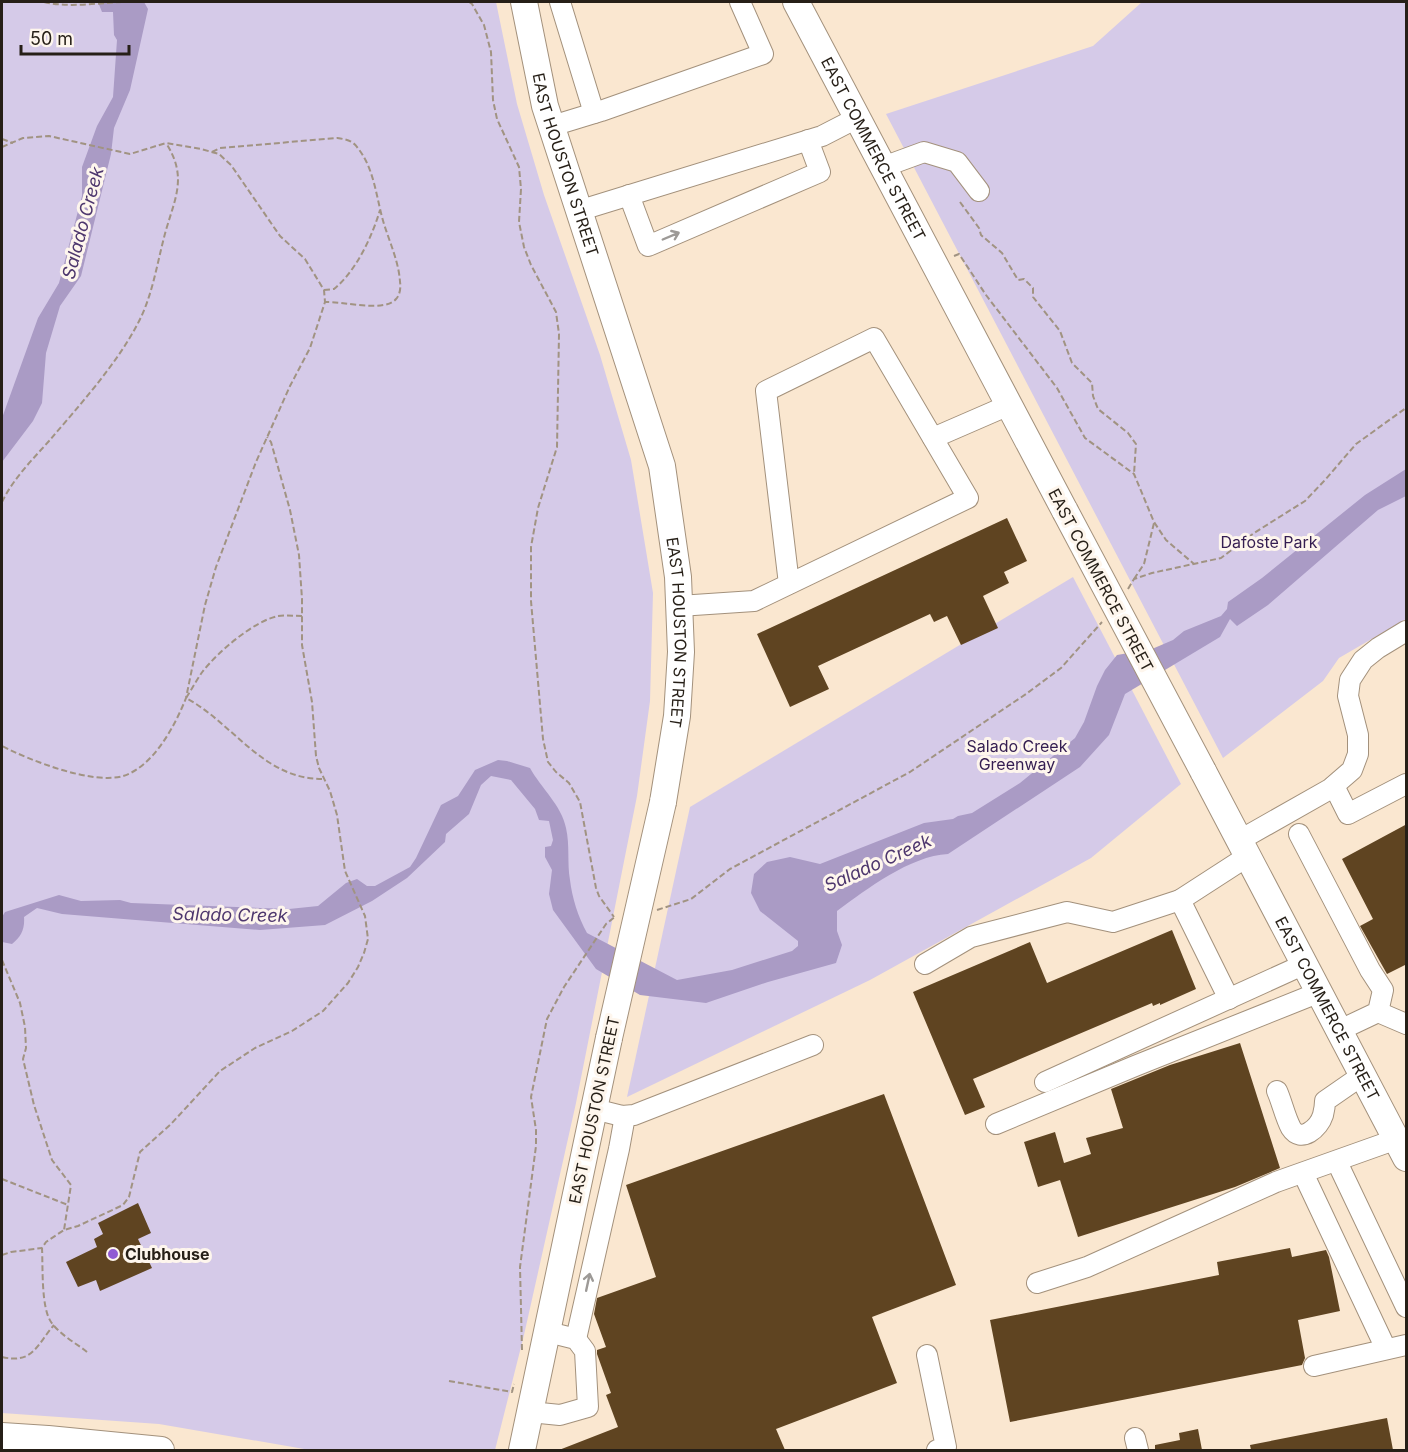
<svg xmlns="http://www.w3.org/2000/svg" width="1408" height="1452" font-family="Inter,sans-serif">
  <rect width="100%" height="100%" fill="#fae7d0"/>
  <g fill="#d5cae8">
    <path d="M2,2h494l21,102 27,91 56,160 31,105 22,133 -3,108 -13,95 -61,307 -52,232 -29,115h-185l-151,-26 -157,-11z"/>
    <path d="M1142,2h264v617l-67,39 -16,23 -100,77 -337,-644 207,-68z"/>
    <path d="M1073,577l108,207 -90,74 -221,122 -243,117 63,-290z"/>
  </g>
  <g fill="#aa9bc5">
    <path d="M98,2h46l4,7 -18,81 -16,38 -3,26 -30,122 -21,30 -14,47 -4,50 -9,18 -31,41v-44l36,-100 21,-35 23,-87v-29l15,-41 16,-29 4,-57 -3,-5 -1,-23h-11z"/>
    <path d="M1406,469v27l-28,14 -110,95 -31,21 -7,-7 -10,18 -95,57 -16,41 -29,32 -132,87c-38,2 -81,35 -111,57v20l5,14 -6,18 -68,19 -62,21 -66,-8 -44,-26 -43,-59 -4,-16 3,-24 -7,-13v-10l6,-1 2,-6 -4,-19 -10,-1 -4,-11 -24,-29 -20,-4 -10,9 -12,29 -23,20 -1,8 -38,36 -35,23 -47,24 -65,5 -198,-16 -25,-6 -13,9c1,12 -3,20 -12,27l-10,-2v-25l3,-5 54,-17 22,6 39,-1 11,3 158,6 29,-3 28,-23 11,-4 10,7h8l35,-19 6,-9 25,-53 17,-9 17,-26 23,-10 9,1 23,7c11,20 32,38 36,60 4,17 1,35 4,52 2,17 8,37 17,53l90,47 55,-10 60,-19 6,-5v-5l-38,-30 -9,-18 3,-19 13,-12 23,-5 30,7 104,-41 29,-4 5,-3 14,-3 48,-30 55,-45 9,-16 13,-36 8,-16 12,-15 35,-6 21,-9 11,-9 37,-15 6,-7 1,-7 34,-24 103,-83z"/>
  </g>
  <g fill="#5f4421">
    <path d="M1007,518l20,43 -23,11 5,11 -26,13 15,32 -37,17 -14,-29 -13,6 -4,-8 -112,52 11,23 -39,18 -33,-73z"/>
    <path d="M1407,824v140l-20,10 -27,-48 13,-7 -31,-60z"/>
    <path d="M1172,930l24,59 -36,16v-2l-7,3 -1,-3 -179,76 12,28 -20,8 -52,-123 117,-50 17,41z"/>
    <path d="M1240,1043l40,125 -45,19 -157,50 -18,-57 -22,7 -14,-45 31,-10 9,31 27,-9 -5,-16 37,-10 -12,-39 59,-24z"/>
    <path d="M884,1094l72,191 -84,32 25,66 -121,46 9,21h-226l59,-23 -12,-32 5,-2 -14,-39v-4l9,-3 -12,-33 3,-16 59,-21 -30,-92z"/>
    <path d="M138,1203l13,30 -13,6 14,29 -52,23 -4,-11 -18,7 -12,-25 31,-15 -3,-8 9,-5 -5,-11z"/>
    <path d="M1290,1248l2,9 34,-7 3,7 11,54 -42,9 7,38 -3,7 -292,57 -20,-102 229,-45 -2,-13z"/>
    <path d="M1387,1418l6,32h-142l-1,-5z"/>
    <path d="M1198,1429l4,21h-47v-5l25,-5 -1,-7z"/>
  </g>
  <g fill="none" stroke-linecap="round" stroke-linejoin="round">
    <defs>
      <g id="minor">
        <path d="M560,2l34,111"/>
        <path d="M552,126l49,-15 162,-57 -23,-52"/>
        <path d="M883,167l41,-15 33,10 22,29"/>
        <path d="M629,195l19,51 172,-74 -12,-32"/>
        <path d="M578,211l244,-75 35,-18"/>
        <path d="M933,438l76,-33"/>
        <path d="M679,606l75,-5 214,-103 -94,-160 -108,53 23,193"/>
        <path d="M1334,786l14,28 58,-30"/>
        <path d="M1299,834l71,136 13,20 -5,22 -38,18"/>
        <path d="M1240,840l90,-51 22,-19 6,-16v-19l-10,-39 2,-16 13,-20 15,-12 28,-17"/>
        <path d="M925,964l46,-27 96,-25 46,10 67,-22"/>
        <path d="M1229,999l-49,-99 68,-44"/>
        <path d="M1378,1012l28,12"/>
        <path d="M1045,1082l260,-118"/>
        <path d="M1277,1091c5,11 8,26 14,37 10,16 28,0 32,-13 1,-4 2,-9 2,-14l39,-27"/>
        <path d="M594,1109l28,7 12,-1 179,-70"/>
        <path d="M996,1124l139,-58 185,-74"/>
        <path d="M1337,1162l69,145"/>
        <path d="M1303,1173l83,176"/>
        <path d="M1037,1283l50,-16 189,-85 121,-43"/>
        <path d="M576,1339l43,-190 6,-33"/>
        <path d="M927,1355l19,92 -9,3"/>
        <path d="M1314,1366l92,-21"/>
        <path d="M530,1412l30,3 28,-8 -3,-56 -9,-12 -28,-7"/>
        <path d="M1135,1438l3,12"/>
      </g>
      <g id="major">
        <path id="s1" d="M524,2l21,104 117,360 16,111 3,75 -4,64 -14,86"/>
        <path id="s2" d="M796,2l269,509"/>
        <path id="s3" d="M1203,771l203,387"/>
        <path d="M2,1436l46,3 113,11"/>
        <path d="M522,1450l87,-412"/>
      </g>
    </defs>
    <use href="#minor" stroke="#a3917c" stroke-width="22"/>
    <use href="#major" stroke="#a3917c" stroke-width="28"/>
    <g stroke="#a19382" stroke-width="2" stroke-dasharray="6 3" stroke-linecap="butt">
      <path d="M44,2c25,6 53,1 78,0"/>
      <path d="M469,2l3,2 12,21 7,27 2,48 4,19 22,48 2,22 -2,33 5,25 7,18 25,47 3,22 -2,113 -19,61 -7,39v54l12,138 5,23 8,10 13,11 11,19 16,86 3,8 15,21"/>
      <path d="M2,139l11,4"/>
      <path d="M2,147l21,-9 26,-2 81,18 36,-11 35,6 18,5 12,11 49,71 25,23 19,31 1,12 -15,46 -20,38 -34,76 -40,105 -11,38 -19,93c-11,28 -33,69 -63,78 -31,9 -94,-16 -121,-30"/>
      <path d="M212,152l8,-4 117,-10c7,1 15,2 20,9 18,22 19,51 27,77 6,19 15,39 16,58 1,5 0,13 -4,17 -12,14 -53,2 -71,3"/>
      <path d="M960,202l19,26 2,7 21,18 16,27 6,-1 9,9v9l27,34 12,32 20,20 1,13 5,13 30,24 8,11 -2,30"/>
      <path d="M954,256l5,-2 27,41 71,93 28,50 49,36 20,48 12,18 28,24"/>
      <path d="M324,290l10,-1c22,-18 38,-52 46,-79"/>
      <path d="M2,502c11,-23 30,-42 47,-61 29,-34 67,-76 88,-116 16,-29 20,-63 29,-95 10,-34 21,-54 0,-87"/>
      <path d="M1134,579l10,-15 10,-41"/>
      <path d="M1128,589l6,-10 18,-6 69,-15 33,-25 51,-32 20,-21 31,-36 50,-36"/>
      <path d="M302,616c-8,0 -16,-1 -24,0 -24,5 -59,35 -75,55 -6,8 -11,18 -17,27 47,25 77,81 136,81"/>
      <path d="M657,910l34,-11 39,-30 180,-97 116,-78 35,-26 41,-46"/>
      <path d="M2,960l18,43 5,24 1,21 -3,11 11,46 18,55 19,25 -7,45"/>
      <path d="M2,1179l66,26"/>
      <path d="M2,1255l9,-3 31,-4"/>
      <path d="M522,1350l-2,-83 16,-121v-16l-5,-33 16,-78 17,-32 42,-63 10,-8"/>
      <path d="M87,1352c-11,-9 -27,-17 -36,-30 -10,-15 -8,-54 -9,-74l4,-6 18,-12 14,-4 45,-21 6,-8 11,-45 31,-28 49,-53 35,-23 37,-17 31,-20 25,-28 10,-16 6,-14 4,-14 -3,-23 -20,-45 -8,-56 -7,-24 -11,-23 -3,-12 -4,-54 -10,-57v-46l-3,-44 -9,-45 -19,-68 -4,-5"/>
      <path d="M2,1357c31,7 34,-11 52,-32"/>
      <path d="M449,1381l63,11 2,-8"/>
    </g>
    <use href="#minor" stroke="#fff" stroke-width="20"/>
    <use href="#major" stroke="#fff" stroke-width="26"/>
    <defs>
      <g id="major-bridge">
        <path d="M1065,511l138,260"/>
        <path d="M609,1038l54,-236"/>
      </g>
    </defs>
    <use href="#major-bridge" stroke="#a3917c" stroke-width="28" stroke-linecap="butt"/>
    <use href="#major-bridge" stroke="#fff" stroke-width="26"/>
  </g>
  <defs><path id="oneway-shaft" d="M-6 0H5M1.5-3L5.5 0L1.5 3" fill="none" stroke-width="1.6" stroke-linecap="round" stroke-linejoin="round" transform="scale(1.5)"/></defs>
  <g stroke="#9d9a97">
    <use href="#oneway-shaft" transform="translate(671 236) rotate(-23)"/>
    <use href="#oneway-shaft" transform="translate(588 1282) rotate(-78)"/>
  </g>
  <circle fill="#905ad3" stroke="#fef6ed" stroke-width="2" cx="113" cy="1254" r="6"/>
  <g text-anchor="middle" stroke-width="6" stroke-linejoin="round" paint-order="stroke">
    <g font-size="16" fill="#261f17" stroke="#fef6ed">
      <text dy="6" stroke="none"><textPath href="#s2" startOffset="166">EAST COMMERCE STREET</textPath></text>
      <text dy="6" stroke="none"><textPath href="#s1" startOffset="168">EAST HOUSTON STREET</textPath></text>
      <text transform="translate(1101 580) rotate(62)" y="6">EAST COMMERCE STREET</text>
      <text dy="6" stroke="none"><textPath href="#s1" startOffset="652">EAST HOUSTON STREET</textPath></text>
      <text dy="6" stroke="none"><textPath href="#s3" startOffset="268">EAST COMMERCE STREET</textPath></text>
      <text transform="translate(594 1110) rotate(-78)" y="6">EAST HOUSTON STREET</text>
    </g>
    <g font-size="16" fill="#341d51" stroke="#fef6ed">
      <text x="1269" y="548">Dafoste Park</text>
      <text x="1017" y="752">Salado Creek<tspan x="1017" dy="18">Greenway</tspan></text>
    </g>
    <g font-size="16" font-weight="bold" fill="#261f17" stroke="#fef6ed" text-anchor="start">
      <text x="125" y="1260">Clubhouse</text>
    </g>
    <g font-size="18" font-style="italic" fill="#4e376e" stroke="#fef6ed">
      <text transform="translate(83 223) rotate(-75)" y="6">Salado Creek</text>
      <text transform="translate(878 863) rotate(-24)" y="6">Salado Creek</text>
      <text transform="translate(230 915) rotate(1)" y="6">Salado Creek</text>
    </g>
  </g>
  <rect width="1408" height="1452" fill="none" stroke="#261f17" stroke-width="6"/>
  <path d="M21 45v9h108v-9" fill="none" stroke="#261f17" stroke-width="3"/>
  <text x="30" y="45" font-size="18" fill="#261f17" stroke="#fef6ed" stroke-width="4.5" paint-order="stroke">50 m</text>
</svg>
